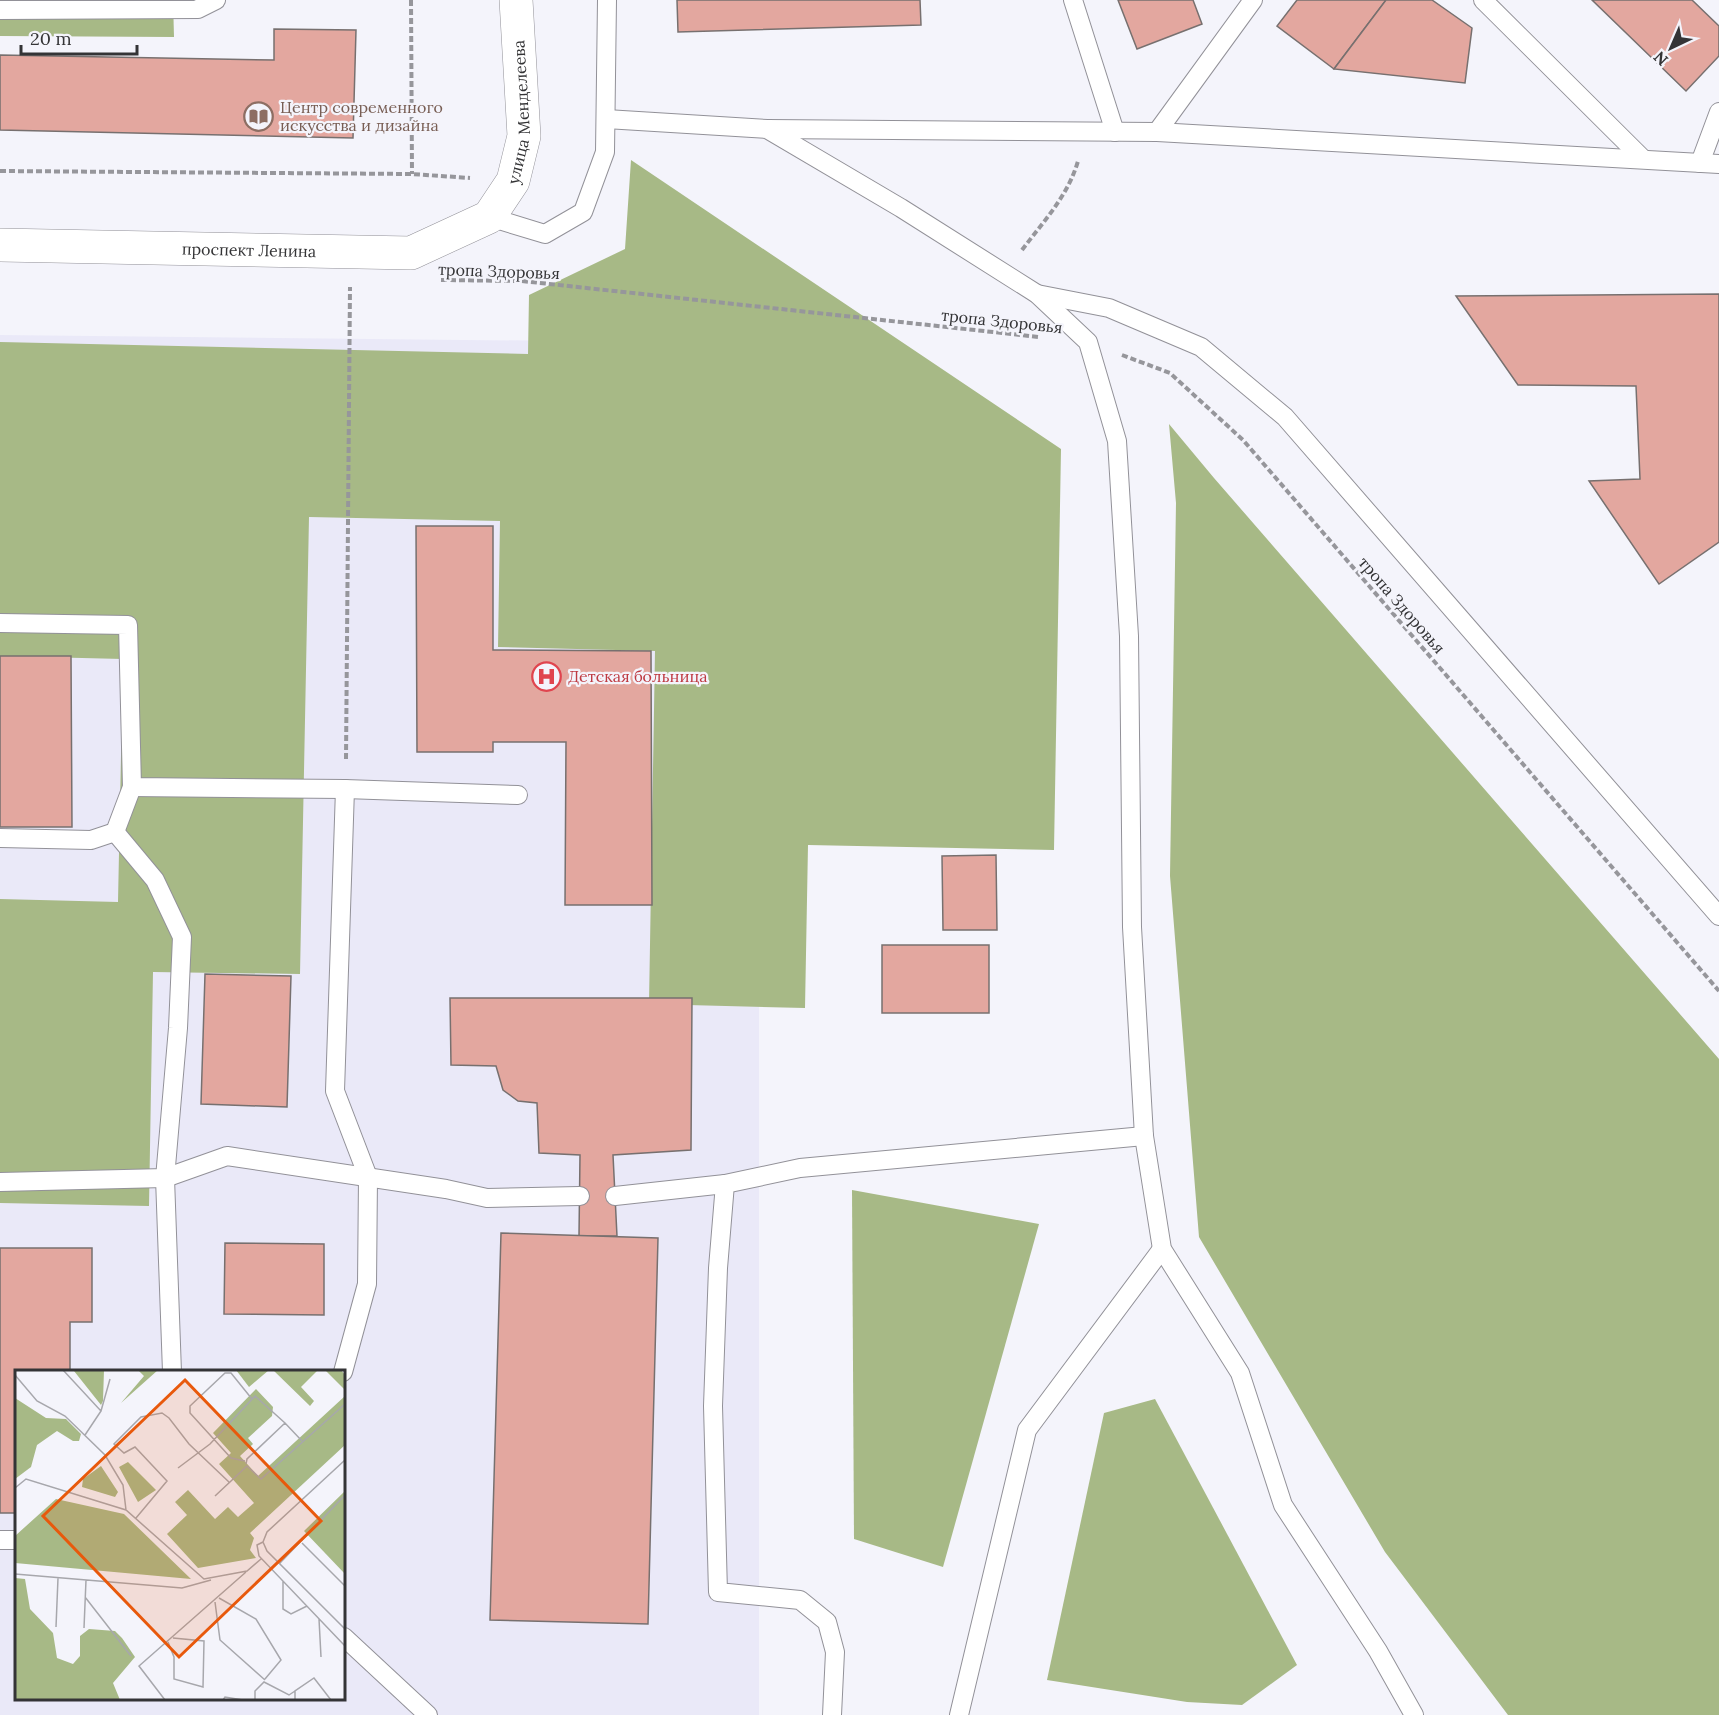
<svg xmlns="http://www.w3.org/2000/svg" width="1719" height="1715" font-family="Lora,serif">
  <rect width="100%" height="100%" fill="#f4f4fb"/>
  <path fill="#eae9f8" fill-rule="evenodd" d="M0,335l759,8v1372h-759zM16,1372h328v326h-328z"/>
  <g fill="#a7b986">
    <path d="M0,0h173l1,37 -174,-1z"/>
    <path d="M631,160l430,289 -7,401 -246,-5 -3,163 -156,-4 6,-353 -157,-4 2,-126 -191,-4 -9,457 -147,-2 -4,234 -149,-3v-304l118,3 5,-243 -123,-3v-314l528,12 1,-59 96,-46z"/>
    <path d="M1169,424l45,54 505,581v656h-211l-123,-163 -186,-315 -29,-361 6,-373z"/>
    <path d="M852,1190l187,34 -96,343 -89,-28z"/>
    <path d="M1155,1399l142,266 -55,40 -55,-3 -140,-22 57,-267z"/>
  </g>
  <g fill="#e3a79f" stroke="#77706f" stroke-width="1.5">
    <path d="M677,0h243l1,25 -243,7z"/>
    <path d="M1118,0h75l9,24 -65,25z"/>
    <path d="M1297,0h89l-52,69 -57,-43z"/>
    <path d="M1386,0h46l40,28 -7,55 -131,-14z"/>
    <path d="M1592,0h100l27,26v30l-33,35z"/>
    <path d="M274,29l82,1 -3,108 -353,-8v-75l274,5z"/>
    <path d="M1719,294v248l-60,42 -70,-103 51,-2 -4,-93 -118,-1 -62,-89z"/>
    <path d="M416,526h77v124l158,1 1,254h-87l1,-163h-73v10h-76z"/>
    <path d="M0,656h71l1,171h-72z"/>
    <path d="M996,855l1,75h-54l-1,-74z"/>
    <rect x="882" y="945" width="107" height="68"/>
    <path d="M205,974l86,2 -4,131 -86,-3z"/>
    <path d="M450,998h242l-1,152 -78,5 4,81h-38l1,-81 -41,-2 -2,-50 -19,-2 -15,-11 -7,-24 -45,-1z"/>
    <path d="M501,1233l157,5 -10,386 -158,-4z"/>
    <path d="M225,1243l99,1v71l-100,-1z"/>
    <path d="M0,1248h92v74h-22v50h-54v141h-16z"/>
  </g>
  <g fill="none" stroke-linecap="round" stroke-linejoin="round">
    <defs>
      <g id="service">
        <path d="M1073,0l42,132"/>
        <path d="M1483,0l160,159"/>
        <path d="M0,10l198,-1 18,-9"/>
        <path d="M606,119l161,10 134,79 136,86 51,48 29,99 12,195 3,291 12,209 18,113 78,124 43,132 95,146 36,64"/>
        <path d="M768,129l389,3 562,32"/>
        <path d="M1157,132l96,-132"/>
        <path d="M1700,163l19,-51"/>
        <path d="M489,217l56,17 38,-22 22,-60 2,-152"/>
        <path d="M1037,294l72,14 92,39 84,70 434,499"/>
        <path d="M0,623l128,2 4,162 213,2 173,6"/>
        <path d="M115,832l40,48 27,57 -4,91 -13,150 7,194"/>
        <path d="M0,838l91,2 24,-8 17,-45"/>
        <path d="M0,1182l165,-4 62,-22 219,33 41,9 93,-2"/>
        <path d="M615,1196l110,-12"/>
        <path d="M343,1372l24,-88 1,-107 -33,-86 10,-302"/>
        <path d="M0,1540h16"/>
        <path d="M344,1637l84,78"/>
        <path d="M832,1715l3,-63 -8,-30 -27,-22 -82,-8 -5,-186 5,-138 7,-84 75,-16 344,-32"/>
        <path d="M959,1715l68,-285 135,-181"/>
      </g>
      <g id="tertiary">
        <path id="s1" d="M0,245l411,8 78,-36 24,-36 11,-45 -8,-136"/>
      </g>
    </defs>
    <use href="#service" stroke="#929198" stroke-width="20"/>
    <use href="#tertiary" stroke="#929198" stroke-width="34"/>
    <g stroke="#96969b" stroke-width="4" stroke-dasharray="6 3" stroke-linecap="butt">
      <path d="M411,0l1,174"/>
      <path d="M0,171l412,3 58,4"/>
      <path d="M1022,250c21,-28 46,-54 56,-89"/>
      <path d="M441,280l81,1 517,56"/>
      <path d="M1122,355l48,18 73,67 476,551"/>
      <path d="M346,759l4,-472"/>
    </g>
    <use href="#service" stroke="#fff" stroke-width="18"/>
    <use href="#tertiary" stroke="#fff" stroke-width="33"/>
  </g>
  <defs>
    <symbol id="library-ring" viewBox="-11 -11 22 22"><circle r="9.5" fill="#f4f4fb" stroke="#8d6e63" stroke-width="1.5"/><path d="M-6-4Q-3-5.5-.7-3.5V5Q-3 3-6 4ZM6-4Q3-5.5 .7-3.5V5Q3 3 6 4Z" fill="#8d6e63"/></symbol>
    <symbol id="hospital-ring" viewBox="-11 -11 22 22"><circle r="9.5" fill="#f4f4fb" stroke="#e0444e" stroke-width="1.5"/><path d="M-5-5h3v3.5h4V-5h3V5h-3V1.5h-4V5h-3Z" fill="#e0444e"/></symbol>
  </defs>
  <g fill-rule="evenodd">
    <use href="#library-ring" x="242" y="100" width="33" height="33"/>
    <use href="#hospital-ring" x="530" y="660" width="33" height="33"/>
  </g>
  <g text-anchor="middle" stroke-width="4.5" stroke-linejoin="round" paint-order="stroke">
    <g font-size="16" fill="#785e54" stroke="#f4f4fb" text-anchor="start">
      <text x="280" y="113">Центр современного<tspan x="280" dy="18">искусства и дизайна</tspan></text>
    </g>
    <g font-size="16" fill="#343436" stroke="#f4f4fb">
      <text dy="6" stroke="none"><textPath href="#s1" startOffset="610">улица Менделеева</textPath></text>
      <text dy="6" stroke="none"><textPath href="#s1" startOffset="249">проспект Ленина</textPath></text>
      <text transform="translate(499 271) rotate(2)" y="6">тропа Здоровья</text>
      <text transform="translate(1002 321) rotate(6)" y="6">тропа Здоровья</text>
      <text transform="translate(1402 605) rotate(49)" y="6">тропа Здоровья</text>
    </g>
    <g font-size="16" fill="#be3a42" stroke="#f4f4fb" text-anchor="start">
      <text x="568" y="682">Детская больница</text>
    </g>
  </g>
  <g transform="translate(15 1370)">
    <rect width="330" height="330" fill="#f4f4fb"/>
    <path d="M89,0l-1,31 -2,4 -27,-34zM123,0h20l-37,33 23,-27zM221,0h33l-20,17zM258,0h45l-17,17 13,14 -4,5zM310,0h16l4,5v15zM241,19l17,18 -1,9 -24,22 5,6 -13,12 18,20 87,-80v49l-95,88 4,5 -4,12 6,8 -58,10 -31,-34 20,-19 -12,-13 13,-12 27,29 13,-12 10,10 16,-14 -35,-39 12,-11 -18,-20zM0,28l31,20 20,1 15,15 -2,7h-6l-16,-10 -20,14 -6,22 -16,12zM113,92l28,28 -18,12 -19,-35zM86,96l17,26 -3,5 -33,-10 1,-8zM330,121v83l-41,-43zM41,129l68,15 67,65 -176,-16v-27zM0,208l10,1 5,30 23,24 4,25 16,6 7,-8v-20l9,-7 26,2 7,7 13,19 -22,26 7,17h-105z" fill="#a7b986"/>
    <path fill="none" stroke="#a7a7ac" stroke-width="1.5" d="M48,0l38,41 -16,24M0,5l22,26 28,15 40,39 18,30 3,25M86,41l9,-32M230,91l-14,-3 -41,-45v-7l35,-33h6l21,26M231,94l1,-5 38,-36 17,18M163,98l32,-24 45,-48 30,27M0,118l11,-9 100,31 78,69 43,-8 14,-12M200,126l32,-30 14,13 84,-75M121,148l31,-37 -32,-34 -11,6 -10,-9 27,-27 21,-4 7,5 20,26 41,39M248,172l-6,3 2,11 86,90M248,172l4,9 78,78M248,172l4,-10 78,-72M287,173l43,43M265,193l65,-68M0,204l167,14 29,-8M268,211v28l8,5 16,-8M70,227l46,59M204,228l37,21 25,41 -16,19M200,232l5,38 45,40M304,249l2,38M41,257l2,-49M69,258l2,-48M153,272l6,15v22l29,8 1,-46 -31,-3M150,330l-26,-34 107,-94M208,330l2,-3 18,3M240,330v-9l9,-9 25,13 6,-4M280,330v-9l19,-13 17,22"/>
    <path fill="#e8590c" fill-opacity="0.15" stroke="#e8590c" stroke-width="3" d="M170,10l136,141 -142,136 -136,-141z"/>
    <rect width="330" height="330" fill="none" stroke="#343436" stroke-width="3"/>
  </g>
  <g transform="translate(1671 48) rotate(224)" stroke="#f4f4fb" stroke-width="4.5" paint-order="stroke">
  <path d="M0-4.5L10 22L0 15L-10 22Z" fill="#343436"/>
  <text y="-9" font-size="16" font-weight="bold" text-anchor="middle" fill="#343436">N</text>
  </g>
  <path d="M21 45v9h116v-9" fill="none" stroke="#343436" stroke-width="3"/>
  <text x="30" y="45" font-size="18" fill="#343436" stroke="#f4f4fb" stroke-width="4.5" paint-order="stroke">20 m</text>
</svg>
